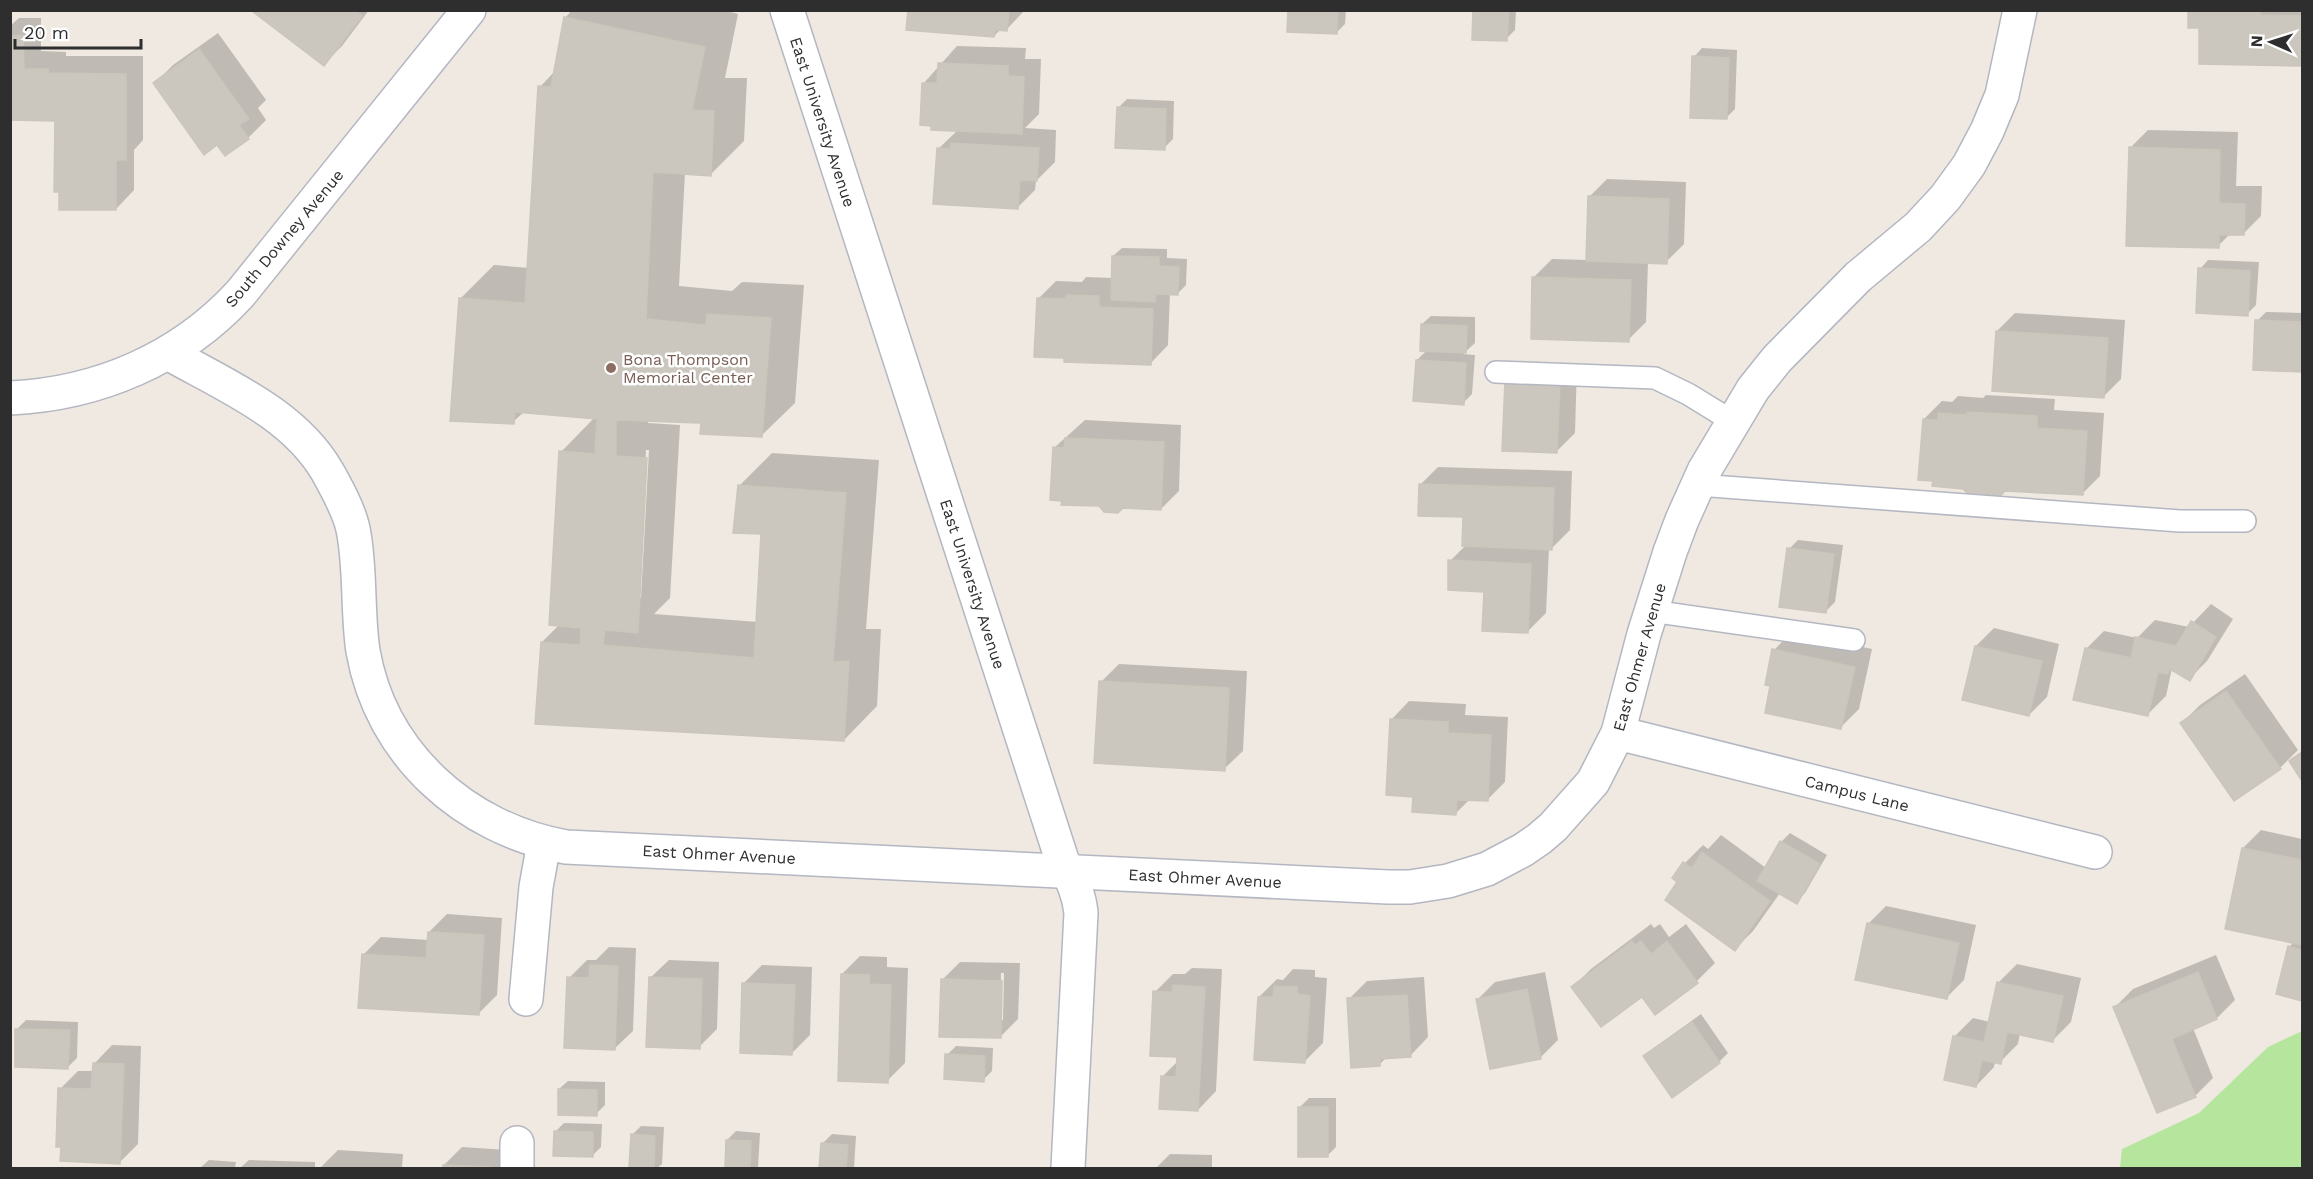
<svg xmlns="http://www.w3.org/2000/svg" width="2313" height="1179" font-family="'Work Sans',sans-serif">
  <rect width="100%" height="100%" fill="#efe9e1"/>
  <path fill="#b6e59e" d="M2302,1031v137h-182l2,-19 77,-36 69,-66z"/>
  <g fill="#0003" fill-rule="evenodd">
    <path d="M255,10h114l-27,36 -18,18z"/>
    <path d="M572,10h151l15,4 -13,64h22l-3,63 -33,33 -26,-1 -6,113 53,5 10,-9 62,3 -9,118 -34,33 -58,-14 -55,-3v4l32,2 -10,173 -16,16 104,8 5,-90 -24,-46 33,-33 107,7 -13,169h15l-4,77 -33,34 -302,-98 18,-18 1,-172 34,-35 -70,-6 -12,11 -53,-123 34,-34 35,3 11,-181 15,-16 10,-53zM646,450h3l-8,148h-3z"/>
    <path d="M909,10h116l-18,19h-6l-7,7z"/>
    <path d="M1290,10h56l-1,14 -9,9z"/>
    <path d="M1474,10h42l-1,20 -9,9z"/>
    <path d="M2189,10h113v54l-102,-2 1,-35z"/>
    <path d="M19,18h22v33l25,1v4h77v84l-9,10v40l-18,19 -60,-90h-46v-93z"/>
    <path d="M218,33l48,67 -8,8 8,12 -18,18 -31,5 -62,-60 18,-18z"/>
    <path d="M957,46l69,2 -1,11h16l-2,55 -14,14 31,2 -1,32 -19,19 -1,9 -18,18 -79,-59 20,-19 -35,-46z"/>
    <path d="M1702,48l35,2 -2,59 -9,9 -32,-61z"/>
    <path d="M1127,99l47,2 -1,38 -9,9 -46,-40z"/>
    <path d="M2148,130l90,2 -2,54h26l-1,30 -18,18 -12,-1 -13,13 -88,-98z"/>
    <path d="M1607,179l79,3 -2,62 -18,18h-18l-2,60 -18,18 -94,-63 18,-18 35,1 2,-63z"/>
    <path d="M1122,248l45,1v9l20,1 -1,26 -9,9 -7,-1 -2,52 -18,19 -112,-65 18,-18 26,1 4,-5 27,1v-22z"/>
    <path d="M2208,260l51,2 -3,43 -9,9 -47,-45z"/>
    <path d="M2266,312l36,1v58l-47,-2 2,-48z"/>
    <path d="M2015,313l110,7 -4,59 -18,18 -106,-66z"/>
    <path d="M1431,316l44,1v26l-12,11 12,1 -3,39 -9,9 -46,-43 10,-10 -5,-26z"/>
    <path d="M1577,365l-2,68 -18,18 -51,-69z"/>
    <path d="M1986,395l69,4 -1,11 50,3 -4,63 -18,18 -158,-75 18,-18 10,1 6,-6 25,2z"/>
    <path d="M1085,420l96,5 -2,66 -18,18 -61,-4 -46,-57z"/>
    <path d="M1438,467l134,4 -2,59 -18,18h-3l-3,65 -18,18 -43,-41 -35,-29 14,-14 1,-31 -45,-31z"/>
    <path d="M1798,540l45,5 -8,57 -9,9 -37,-62z"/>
    <path d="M2211,604l22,15 -26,42 -18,18 -17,-11 -6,28 -18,18 -62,-65 18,-18 33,7 18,-18 34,7z"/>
    <path d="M1994,628l65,16 -12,53 -18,18 -53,-69z"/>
    <path d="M1792,632l80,17 -13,60 -18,18 -69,-42 2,-35z"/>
    <path d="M1119,664l128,7 -4,80 -19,18 -123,-87z"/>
    <path d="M2245,674l53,76 -18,18 -98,-45 18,-18z"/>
    <path d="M1409,701l57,3 -1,11 43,2 -3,65 -18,18 -17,-1 -15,15 -40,-19 -24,-75z"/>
    <path d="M2302,751v28l-11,-18z"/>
    <path d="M2261,830l41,9v160l-24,-6 11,-46 5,-5 -51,-94z"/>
    <path d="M1790,833l37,22 -22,38 -9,9 -16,-9 -27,38 -18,18 -55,-67 5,-19 18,-18 5,4 13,-14 45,33 15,-26z"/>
    <path d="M1886,906l90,19 -12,55 -18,18 -78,-74z"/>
    <path d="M447,914l55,4 -5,77 -18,18 -116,-58 18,-18 48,3v-8z"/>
    <path d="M1651,924l3,4 6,-4 9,13 17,-13 29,39 -18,18 -42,32 -13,-18 -69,-8 18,-18z"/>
    <path d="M609,947l27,1 -3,83 -19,18 -45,-71 18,-18h9z"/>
    <path d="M2216,955l19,45 -18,18 -24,10 20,50 -18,18 -80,-89 18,-18z"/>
    <path d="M860,956l27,1v10l21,1 -3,95 -18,18 -45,-107z"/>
    <path d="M669,960l50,2 -2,67 -18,18 -49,-69z"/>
    <path d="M960,962l60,1 -2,56 -18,18 -58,-57zM1001,973h3l-1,47h-3z"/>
    <path d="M2017,964l64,14 -10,44 -18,18 -33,-7 -2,11 -18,18 -5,-1 -1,6 -18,19 -22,-49 19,-19 17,4 9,-40z"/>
    <path d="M762,965l50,2 -2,68 -18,18 -48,-70z"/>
    <path d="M1192,968l30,1 -6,122 -18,19 -36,-33 16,-16 -23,-69 18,-18h12z"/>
    <path d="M1293,969l22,1v7l12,1 -4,65 -18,18 -46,-64 18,-18 6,1z"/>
    <path d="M1545,972l13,68 -18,18 -63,-58 18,-18z"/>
    <path d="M1424,977l4,60 -18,19 -23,1 -8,8 -30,-66 18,-18z"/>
    <path d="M1701,1014l27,39 -9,9 -46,34 -28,-40 9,-8z"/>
    <path d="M26,1020l52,2 -1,36 -9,9 -51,-38z"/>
    <path d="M112,1045l29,1 -3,98 -18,18 -60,-73 18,-18h16v-7z"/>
    <path d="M956,1046l37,2 -1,23 -9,9 -36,-25z"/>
    <path d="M568,1081l37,1v23l-9,9 -37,-25z"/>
    <path d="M1309,1098h27v49l-9,9 -27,-49z"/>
    <path d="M564,1123l38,1 -1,23 -9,9 -37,-24z"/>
    <path d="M641,1126l23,1 -2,37 -5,4h-26l1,-33z"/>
    <path d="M736,1131l24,2 -2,35h-32l1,-28z"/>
    <path d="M832,1134l24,2 -2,32h-33l2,-25z"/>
    <path d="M462,1147l46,3v18h-64v-3z"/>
    <path d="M338,1150l65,4 -1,14h-82z"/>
    <path d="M1170,1154l42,1v13h-56z"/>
    <path d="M209,1160l27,2 -1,6h-35z"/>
    <path d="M249,1160l66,2v6h-75z"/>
  </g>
  <g fill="#cbc7bf" stroke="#cbc5ba" stroke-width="1.5">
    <path d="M355,10l7,6 -38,50 -72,-55z"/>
    <path d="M908,10h101l-2,21 -11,-1 -2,7 -88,-7z"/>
    <path d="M1288,10h50l-1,24 -50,-2z"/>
    <path d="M1473,10h36l-2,31 -35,-1z"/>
    <path d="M2188,10h72v5l42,1v50l-103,-2v-36h-11z"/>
    <path d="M564,17l141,30 -13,63 22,1 -3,65 -58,-4 -7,147 60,6 1,-11 64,4 -9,119 -62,-3 1,-11 -85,-3v36l31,2 -9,175 -33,-3 -2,15 151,13 7,-124 -28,-1 5,-48 108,8 -13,169 16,-1 -5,80 -309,-17 6,-82 39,3 1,-17 -32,-3 10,-174 36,3 2,-35 -82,-7 -1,12 -64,-3 9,-123 66,5 13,-217 13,1z"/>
    <path d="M23,35l1,34h24l1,4 77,1v86h-10v50h-57v-18h-5l1,-71 -45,-1v-84z"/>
    <path d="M199,49l50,70 -10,6 10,14 -24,17 -8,-11 -13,10 -51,-72z"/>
    <path d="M1692,56l37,2 -2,61 -37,-1z"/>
    <path d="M938,63l70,3v10l16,1 -2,57 -91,-4v-4l-11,-1 2,-42h15z"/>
    <path d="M1117,107l49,2 -1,41 -50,-2z"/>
    <path d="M951,143l88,5 -2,33 -17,-1 -2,29 -85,-5 4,-56 13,1z"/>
    <path d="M2129,147l91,3 -1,53 26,1 -1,31h-25v13l-93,-2z"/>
    <path d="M1588,196l81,3 -2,65 -81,-3z"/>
    <path d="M1112,256l47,1v9l20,1 -1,28 -22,-1 -1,8 -44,-2z"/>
    <path d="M2198,268l52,3 -2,45 -52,-3z"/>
    <path d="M1532,277l99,3 -2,62 -98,-3z"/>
    <path d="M1066,295l33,1v11l54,2 -2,56 -87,-3v-4l-30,-1 3,-59 29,1z"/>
    <path d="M2255,320l47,2v50l-49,-2z"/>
    <path d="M1421,324l46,2 -1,27 -46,-2z"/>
    <path d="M1996,331l112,7 -4,60 -112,-7z"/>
    <path d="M1416,360l50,3 -2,42 -51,-4z"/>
    <path d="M1505,381l55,2 -3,70 -55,-2z"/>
    <path d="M1967,412l70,4v12l50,3 -4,64 -78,-4 -8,8 -26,-2 -8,-8 -31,-3 1,-5 -15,-1 5,-61 15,1v-7l29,2z"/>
    <path d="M1065,438l99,4 -3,68 -38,-2 -5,5 -14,-1 -5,-6 -38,-1 1,-4 -12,-1 3,-53 11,1z"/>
    <path d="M1419,484l135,4 -2,62 -90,-4 1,-29 -45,-1z"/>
    <path d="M1787,548l47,6 -8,59 -47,-6z"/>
    <path d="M1448,560l83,4 -3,69 -46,-2 2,-39 -36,-2z"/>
    <path d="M2191,621l25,16 -26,44 -20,-12 -3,5 -9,-2 -10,44 -75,-16 12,-52 46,10 4,-21 41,9z"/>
    <path d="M1975,646l67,15 -13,55 -67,-16z"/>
    <path d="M1772,649l83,18 -14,62 -76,-16 5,-27 -5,-1z"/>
    <path d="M1099,681l130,7 -4,83 -131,-8z"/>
    <path d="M2226,691l55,78 -47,32 -54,-78z"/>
    <path d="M1390,719l58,3v11l43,2 -3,66 -31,-1 -1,15 -44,-3 1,-15 -27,-2z"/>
    <path d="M2302,752v29l-13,-20z"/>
    <path d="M1780,841l40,23 -23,40 -40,-23z"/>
    <path d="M2242,848l60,12v85l-77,-16z"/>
    <path d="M1702,852l68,49 -35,50 -70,-51 12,-18 -5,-4 11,-16 9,6z"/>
    <path d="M1867,923l92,20 -12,56 -92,-19z"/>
    <path d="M428,932l56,3 -5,80 -121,-7 4,-54 64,4z"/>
    <path d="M1632,941l3,4 6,-4 10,13 16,-13 31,42 -43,32 -13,-18 -41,30 -30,-40z"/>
    <path d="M2288,946l14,4v51l-26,-7z"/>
    <path d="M590,965l28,1 -3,84 -51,-2 3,-71 22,1z"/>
    <path d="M2198,972l19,47 -45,20 24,58 -39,16 -44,-106z"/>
    <path d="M841,974l29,1 -1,9 22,1 -3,98 -50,-2z"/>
    <path d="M649,977l53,2 -2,70 -54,-2z"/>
    <path d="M941,979l61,2 -1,57 -62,-1z"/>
    <path d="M1997,982l66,14 -10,46 -46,-10 -6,32 -19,-4 -6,27 -32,-7 9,-44 31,6z"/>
    <path d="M742,983l53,2 -3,70 -52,-2z"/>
    <path d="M1173,985l32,2 -7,124 -39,-2 2,-33 15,1 1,-20 -27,-1 3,-65 19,1z"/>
    <path d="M1274,986l23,1v7l13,2 -5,67 -51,-3 4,-63h15z"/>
    <path d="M1527,989l14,70 -51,10 -14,-70z"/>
    <path d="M1407,995l4,62 -31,2v7l-29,2 -4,-70z"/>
    <path d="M1692,1022l28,41 -48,35 -29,-42z"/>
    <path d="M15,1029l55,1 -2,39 -53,-2z"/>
    <path d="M945,1054l40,2 -1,26 -40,-3z"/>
    <path d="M93,1063l31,1 -4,100 -60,-3 1,-14h-5l2,-59 33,1z"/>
    <path d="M558,1089l39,1v26l-39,-1z"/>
    <rect x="1298" y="1107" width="30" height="50"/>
    <path d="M554,1131l39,1v25l-40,-1z"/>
    <path d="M631,1134l24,2 -1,32h-25z"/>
    <path d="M726,1140l25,1 -1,27h-25z"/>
    <path d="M821,1143l27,2 -2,23h-27z"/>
    <path d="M443,1165l48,2v1h-48z"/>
  </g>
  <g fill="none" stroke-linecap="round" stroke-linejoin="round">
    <defs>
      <g id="lane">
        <path d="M1496,372l159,6 33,16 44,27"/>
        <path d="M1698,485l482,36h65"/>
        <path d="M1651,611l203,29"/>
      </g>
      <g id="street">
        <path d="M787,10l275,850c9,18 17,32 19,53l-13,255"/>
        <path d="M168,353c56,32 125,60 159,118 9,16 22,39 26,58 8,38 4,83 10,122 18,103 102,178 203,196l822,40h22l38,-6 39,-12 36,-19 16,-11 14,-12 40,-45 25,-49 26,-99 26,-82 12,-32 22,-49 49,-82 24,-30 81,-82 60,-50 27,-29 24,-33 18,-34 15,-36 18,-85"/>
        <path d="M10,398c88,-4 170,-39 230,-104l229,-284"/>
        <path d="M1618,733l477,119"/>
        <path d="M526,999l10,-112 8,-44"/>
        <path d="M517,1168v-25"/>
      </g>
    </defs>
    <use href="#lane" stroke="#b4b7c1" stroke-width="24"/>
    <use href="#street" stroke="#b4b7c1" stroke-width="36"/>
    <use href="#lane" stroke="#fff" stroke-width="21"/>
    <use href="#street" stroke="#fff" stroke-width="33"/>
  </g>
  <circle fill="#8d6e63" stroke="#fff" stroke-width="2" cx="611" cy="368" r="6"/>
  <g text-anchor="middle" stroke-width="5" stroke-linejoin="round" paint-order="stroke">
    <g font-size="16" fill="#2e2e2e" stroke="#fff">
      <text transform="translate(823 122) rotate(72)" y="6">East University Avenue</text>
      <text transform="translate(284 238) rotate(-50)" y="6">South Downey Avenue</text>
      <text transform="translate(973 584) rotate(72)" y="6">East University Avenue</text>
      <text transform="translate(1639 657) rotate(-74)" y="6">East Ohmer Avenue</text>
      <text transform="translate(1857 793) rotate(14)" y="6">Campus Lane</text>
      <text transform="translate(719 854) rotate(3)" y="6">East Ohmer Avenue</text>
      <text transform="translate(1205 878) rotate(3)" y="6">East Ohmer Avenue</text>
    </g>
    <g font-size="16" fill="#785e54" stroke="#fff" text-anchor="start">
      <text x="623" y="365">Bona Thompson<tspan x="623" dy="18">Memorial Center</tspan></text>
    </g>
  </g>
  <rect width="2313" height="1179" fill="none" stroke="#2e2e2e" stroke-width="24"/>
  <g transform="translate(2271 42) rotate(273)" stroke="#ffffff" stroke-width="4.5" paint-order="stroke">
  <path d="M0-4.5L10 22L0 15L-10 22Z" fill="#2e2e2e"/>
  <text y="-9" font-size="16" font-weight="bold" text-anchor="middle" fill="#2e2e2e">N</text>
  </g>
  <path d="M15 39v9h126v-9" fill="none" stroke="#2e2e2e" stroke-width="3"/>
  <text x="24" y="39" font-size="18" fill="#2e2e2e" stroke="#ffffff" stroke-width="4.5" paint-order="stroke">20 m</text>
</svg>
